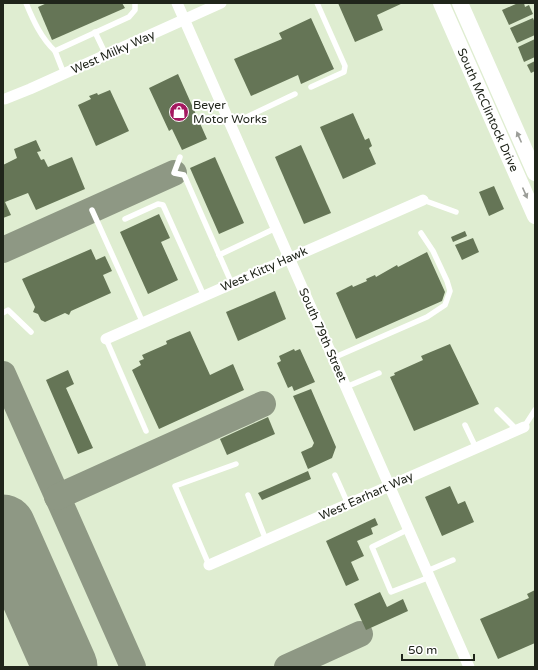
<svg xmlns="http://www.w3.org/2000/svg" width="538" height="670" font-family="'Varela Round',sans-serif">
  <rect width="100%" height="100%" fill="#dfedd1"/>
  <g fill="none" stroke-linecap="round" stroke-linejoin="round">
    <g stroke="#8e9884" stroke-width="26">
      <path d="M3,250l171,-77"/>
      <path d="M3,374l130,293"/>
      <path d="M57,497l206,-93"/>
      <path d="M287,667l73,-33"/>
    </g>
    <path stroke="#8e9884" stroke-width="65" d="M3,527l62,140"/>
  </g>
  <g fill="#657556">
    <path d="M47,3h75l3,5 -73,32 -14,-33z"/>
    <path d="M338,3h65l-26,12 6,15 -28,12z"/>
    <path d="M518,3h6l1,4 4,-2 4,9 -24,11 -7,-15z"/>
    <path d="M311,18l23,51 -33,15 -3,-9 -47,21 -17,-37 48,-20 -3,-6z"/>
    <path d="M533,18l2,5v12l-18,8 -7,-15z"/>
    <path d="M535,39v18l-11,5 -6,-15z"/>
    <path d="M535,61v10l-4,2 -4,-8z"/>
    <path d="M178,74l29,65 -25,11 -10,-21 -3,2 -20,-43z"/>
    <path d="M110,90l19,41 -33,15 -18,-41 13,-6 -2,-3 8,-3 1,2z"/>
    <path d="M353,113l12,27 4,-2 3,8 -3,2 7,16 -33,15 -23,-52z"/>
    <path d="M36,140l5,11 -4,1 4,8 3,-1 4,8 24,-10 13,32 -49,21 -8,-17 -23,9 6,13 -8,3v-53l14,-7 -3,-9z"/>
    <path d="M301,145l30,68 -27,11 -29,-67z"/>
    <path d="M215,157l29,66 -25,11 -29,-66z"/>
    <path d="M494,186l10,23 -15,7 -10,-24z"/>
    <path d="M159,214l11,24 -9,4 17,38 -30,14 -28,-62z"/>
    <path d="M465,231l2,5 -14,6 -2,-5z"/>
    <path d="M473,238l6,14 -17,8 -7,-15z"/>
    <path d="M91,249l5,11 9,-4 7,15 -9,4 8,18 -40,18 -2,4 -4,-2 -20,9 -4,-2 -3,-6 -5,-2 2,-5 -13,-28z"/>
    <path d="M427,252l18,40 -3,9 -86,38 -20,-46 16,-8 1,2 14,-6 -1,-2 9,-4 1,2 21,-12 1,2z"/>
    <path d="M275,291l11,28 -48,22 -12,-29z"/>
    <path d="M190,331l20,44 23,-11 11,26 -85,39 -27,-59 9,-5 -2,-4 5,-2 -2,-4 25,-11 -1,-3z"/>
    <path d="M450,344l29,60 -65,27 -24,-54 5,-2 -1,-2 29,-13 -2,-4z"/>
    <path d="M294,349l1,2 5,-2 15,33 -21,9 -2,-5 -4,2 -11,-25 4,-2 -2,-5z"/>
    <path d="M68,370l6,14 -8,4 27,60 -15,6 -32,-74z"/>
    <path d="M311,389l25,58 -4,11 -24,11 -7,-17 11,-5 2,-4 -21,-47z"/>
    <path d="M268,417l7,17 -48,21 -7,-16z"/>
    <path d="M308,471l3,8 -49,21 -4,-7z"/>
    <path d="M450,486l8,18 7,-3 9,21 -32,14 -17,-39z"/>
    <path d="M375,518l3,7 -7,3 2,6 -16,7 7,15 -13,6 8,18 -13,6 -20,-45z"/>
    <path d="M535,590v53l-37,16 -18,-40 49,-21 -2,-4z"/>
    <path d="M380,592l7,15 16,-8 5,12 -42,19 -12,-26z"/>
  </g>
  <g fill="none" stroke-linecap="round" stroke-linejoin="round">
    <g stroke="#fff" stroke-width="5.5">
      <path d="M26,3c7,17 15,35 29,48l74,-34 6,-7v-7"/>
      <path d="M95,32l11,23"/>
      <path d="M55,51l9,23"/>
      <path d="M311,87l33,-15 1,-6 -28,-63"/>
      <path d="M230,125l65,-31"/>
      <path d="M180,157l-6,16 10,2 48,109"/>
      <path d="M423,200l33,12"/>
      <path d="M92,210l51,113"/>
      <path d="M125,219l33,-15 5,1 41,91"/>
      <path d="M219,255l57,-27"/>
      <path d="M3,313l5,-3 23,22"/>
      <path d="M106,339l40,92"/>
      <path d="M333,358l94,-41 18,-12 5,-14 -3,-10 -14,-30 -12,-18"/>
      <path d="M346,387l33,-14"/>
      <path d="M497,410l20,20"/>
      <path d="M465,425l11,23"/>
      <path d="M524,427l11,-17"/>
      <path d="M335,475l13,29"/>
      <path d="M248,495l18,45"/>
      <path d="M409,529l-37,18 19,45 39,-15"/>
      <path d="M209,565l-34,-79 61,-22"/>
      <path d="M427,571l26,-11"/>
    </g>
    <g stroke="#fff" stroke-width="11">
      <path d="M177,3l292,664"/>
      <path d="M5,99l25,-10 191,-86"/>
      <path d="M106,339l317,-139"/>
      <path d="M209,565l315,-138"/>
    </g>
    <g stroke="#fff" stroke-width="16">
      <path d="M441,3l94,213"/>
      <path d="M460,3l75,170"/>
    </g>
  </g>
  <defs><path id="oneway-solid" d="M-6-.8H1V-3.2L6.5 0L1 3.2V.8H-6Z"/></defs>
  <g fill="#9b9d98">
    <use href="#oneway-solid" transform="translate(519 137) rotate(-114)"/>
    <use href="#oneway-solid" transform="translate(525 193) rotate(66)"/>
  </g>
  <defs>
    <symbol id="shop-disc" viewBox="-11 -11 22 22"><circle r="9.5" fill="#a4185f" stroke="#fff"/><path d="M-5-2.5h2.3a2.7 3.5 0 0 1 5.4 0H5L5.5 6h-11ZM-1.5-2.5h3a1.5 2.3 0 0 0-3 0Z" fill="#fff"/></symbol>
  </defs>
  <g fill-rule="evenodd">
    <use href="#shop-disc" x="168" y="101" width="22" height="22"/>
  </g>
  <g text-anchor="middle" stroke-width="4" stroke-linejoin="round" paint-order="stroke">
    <g font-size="12" fill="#20251b" stroke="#fff">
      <text transform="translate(113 52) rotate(-24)" y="4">West Milky Way</text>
      <text transform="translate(488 110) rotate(66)" y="4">South McClintock Drive</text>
      <text transform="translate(264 269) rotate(-24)" y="4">West Kitty Hawk</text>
      <text transform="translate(323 335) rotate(66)" y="4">South 79th Street</text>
      <text transform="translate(366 496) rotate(-24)" y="4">West Earhart Way</text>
    </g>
    <g font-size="12" fill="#20251b" stroke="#fff" text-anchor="start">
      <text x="193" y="109">Beyer<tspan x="193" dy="14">Motor Works</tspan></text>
    </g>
  </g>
  <rect width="538" height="670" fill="none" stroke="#20251b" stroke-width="8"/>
  <path d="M402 654v6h72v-6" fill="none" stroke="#20251b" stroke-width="2"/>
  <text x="408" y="654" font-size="12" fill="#20251b" stroke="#ffffff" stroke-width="3" paint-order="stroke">50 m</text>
</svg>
